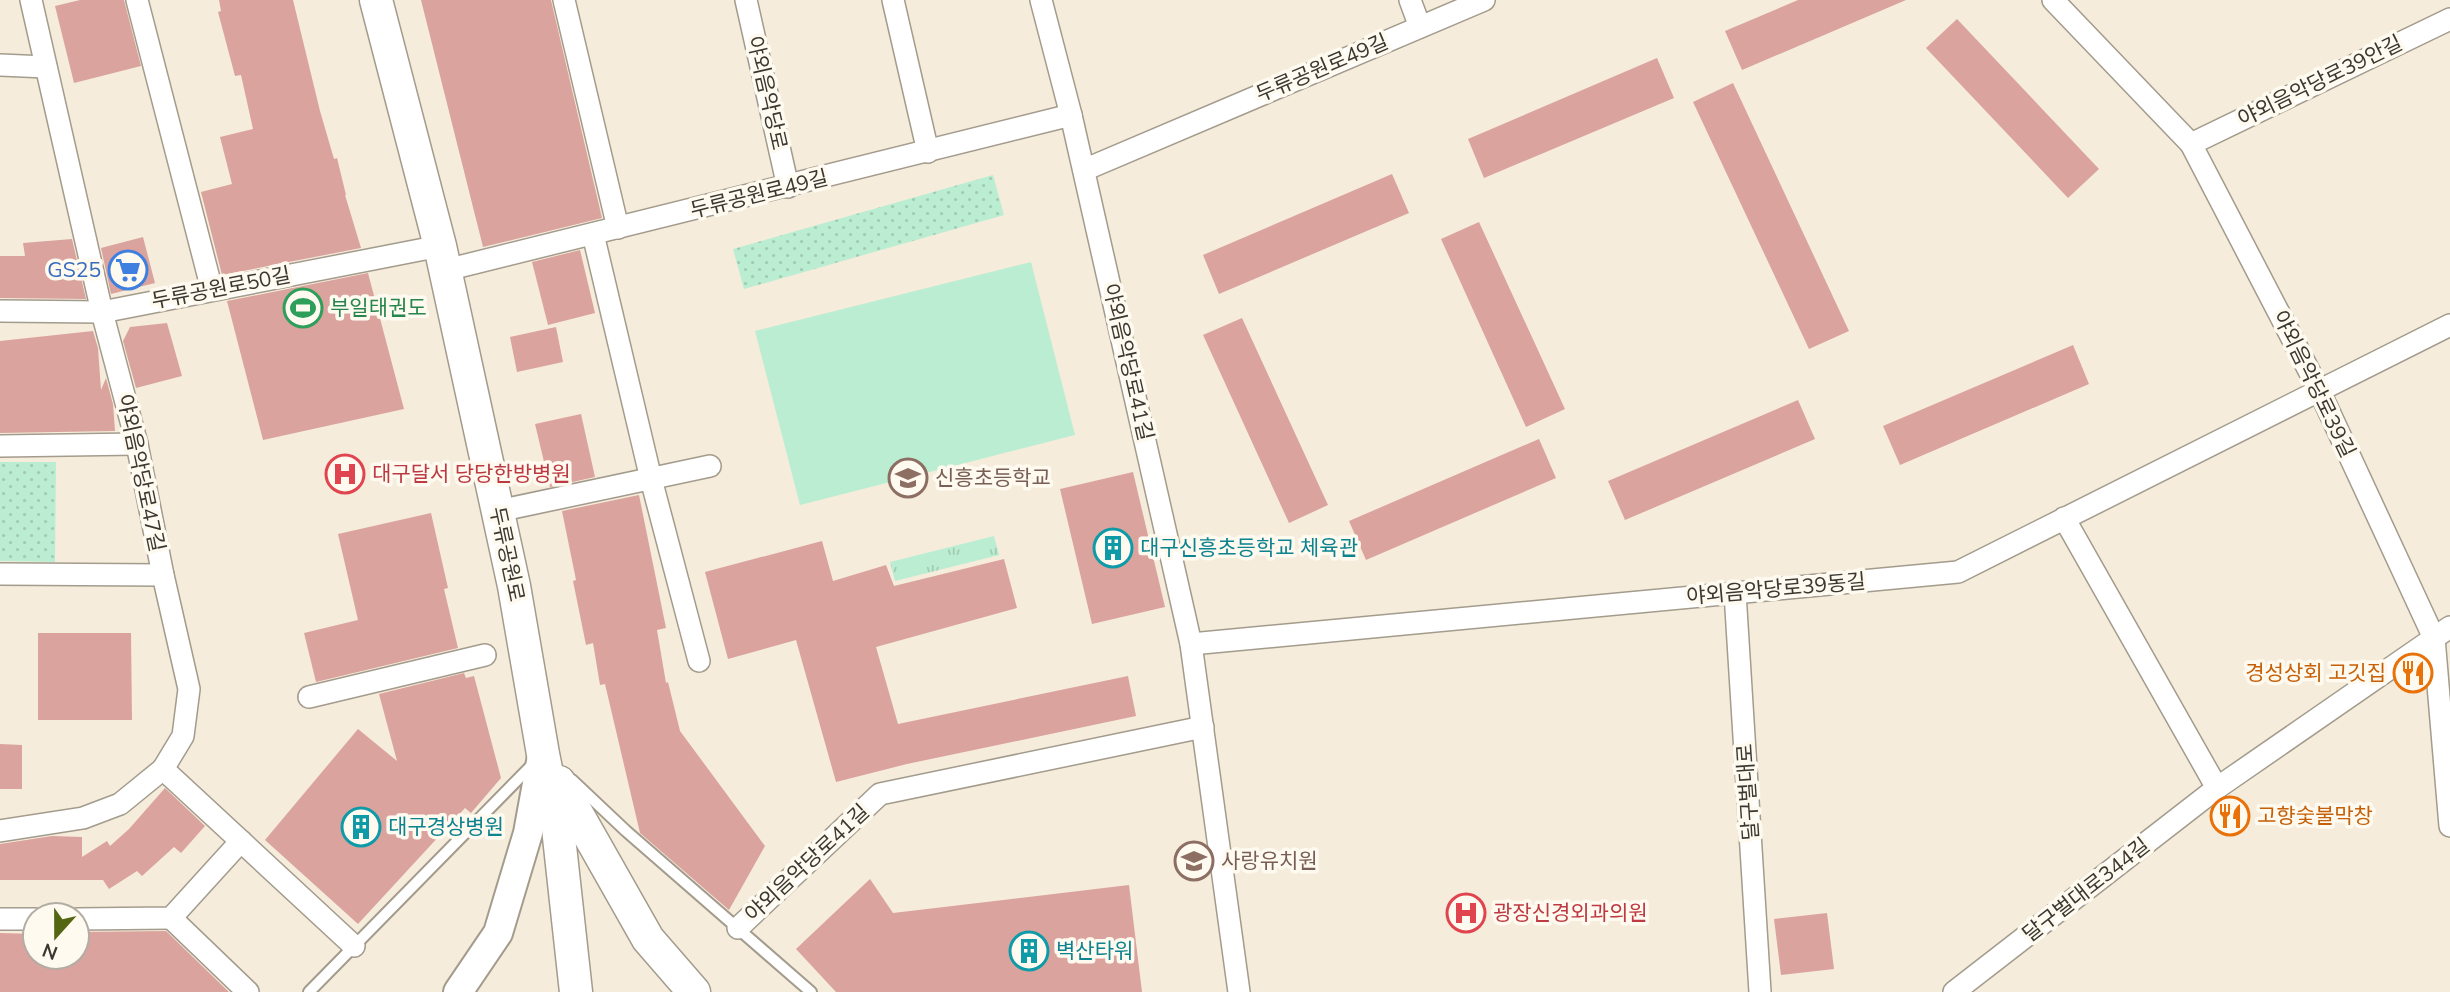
<svg xmlns="http://www.w3.org/2000/svg" width="2450" height="992" font-family="Mulish,'Noto Sans KR',sans-serif">
  <defs>
    <pattern id="grass-tufts" width="24" height="20" patternUnits="userSpaceOnUse" patternTransform="scale(1.75)"><rect width="24" height="20" fill="#baedd1"/><path d="M3 7l-1-3M5 7V3M7 7l1-3M15 17l-1-3M17 17v-4M19 17l1-3" fill="none" stroke="#a1ccb4"/></pattern>
    <pattern id="park-dots" width="8" height="8" patternUnits="userSpaceOnUse" patternTransform="scale(1.75)"><rect width="8" height="8" fill="#baedd1"/><path d="M2 2h.1M6 6h.1" fill="none" stroke="#a1ccb4" stroke-width="1.8" stroke-linecap="round"/></pattern>
  </defs>
  <rect width="100%" height="100%" fill="#f5ecdc"/>
  <path fill="url(#grass-tufts)" d="M994,536l5,19 -104,26 -5,-19z"/>
  <g fill="url(#park-dots)">
    <path d="M993,175l11,40 -260,74 -11,-40z"/>
    <path d="M0,462h56l-1,100 -55,-1z"/>
  </g>
  <path fill="#baedd1" d="M1031,262l44,173 -275,70 -45,-174z"/>
  <g fill="#dba39d">
    <path d="M80,0h44l17,66 -67,17 -19,-77z"/>
    <path d="M219,0h74l27,111 14,48 3,-1 9,37h-1l16,53 -139,27 -21,-83 31,-8 -12,-47 33,-8 -12,-54 -6,1 -17,-64 3,-1z"/>
    <path d="M421,0h130l51,218 -119,29z"/>
    <path d="M1798,0h108l-164,70 -17,-39z"/>
    <path d="M1957,19l142,150 -31,29 -142,-150z"/>
    <path d="M1657,58l17,40 -190,80 -16,-39z"/>
    <path d="M1733,83l116,248 -40,18 -116,-247z"/>
    <path d="M1392,174l17,39 -190,81 -16,-39z"/>
    <path d="M1479,222l86,187 -39,18 -85,-188z"/>
    <path d="M143,237l12,46 -44,11 -10,-46z"/>
    <path d="M72,239l14,60 -86,-1v-42h25l-2,-13z"/>
    <path d="M580,250l15,63 -47,12 -16,-63z"/>
    <path d="M368,273l36,136 -141,31 -36,-139z"/>
    <path d="M1242,318l86,187 -39,18 -86,-188z"/>
    <path d="M167,323l15,53 -46,12 -13,-47 7,-14z"/>
    <path d="M556,327l7,35 -46,10 -7,-35z"/>
    <path d="M93,331l5,17 3,42 5,-12 7,26 2,27 -115,2v-92z"/>
    <path d="M2073,345l16,39 -189,81 -17,-39z"/>
    <path d="M1798,400l17,39 -190,81 -17,-39z"/>
    <path d="M581,414l14,63 -45,10 -15,-63z"/>
    <path d="M1539,439l17,39 -190,82 -17,-39z"/>
    <path d="M1133,472l32,135 -73,17 -32,-135z"/>
    <path d="M639,495l27,133 -9,2 9,53 2,-1 12,49 85,115 -36,64 -89,-77 -35,-149 -5,1 -7,-42 -7,2 -13,-64 3,-1 -14,-69z"/>
    <path d="M431,513l17,75 -4,1 14,59 -142,34 -12,-49 54,-13 -20,-86z"/>
    <path d="M822,541l11,40 53,-16 8,21 110,-27 13,49 -141,39 22,77 230,-48 8,40 -229,48 -71,18 -40,-142 -68,19 -23,-87z"/>
    <path d="M38,633h93l1,87h-94z"/>
    <path d="M464,673l2,5 8,-2 27,102 -30,35 -6,-5 -107,116 -93,-84 93,-111 39,32 -18,-67z"/>
    <path d="M0,744l22,1v44h-22z"/>
    <path d="M165,788l40,38 -24,27 -7,-6 -32,29 -5,-5 -28,18 -6,-9h-103v-36l52,-8 30,1v20l25,-16 3,5 19,-17z"/>
    <path d="M870,879l23,34 236,-28 13,107h-306l-40,-43z"/>
    <path d="M1827,913l7,56 -53,6 -7,-56z"/>
    <path d="M166,931l63,61h-229v-59l35,1v23h42v-25z"/>
  </g>
  <g fill="none" stroke-linecap="round" stroke-linejoin="round">
    <defs>
      <g id="lane">
        <path d="M572,780l54,51 185,161"/>
        <path d="M309,992l226,-230"/>
      </g>
      <g id="street">
        <path d="M137,0l75,290"/>
        <path d="M564,0l54,228"/>
        <path d="M746,0l42,187"/>
        <path d="M893,0l35,152"/>
        <path d="M1041,0l30,115 120,529 48,348"/>
        <path d="M1410,0l10,27"/>
        <path d="M2053,0l138,144 128,246 115,248 16,188"/>
        <path d="M0,65l46,2"/>
        <path d="M2191,144l259,-125"/>
        <path d="M1084,170l400,-170"/>
        <path d="M593,234l58,245 48,182"/>
        <path d="M446,270l625,-155"/>
        <path d="M0,311l102,1 338,-66"/>
        <path d="M0,446l137,-2"/>
        <path d="M498,511l212,-45"/>
        <path d="M2064,518l153,270"/>
        <path d="M0,574l163,1"/>
        <path d="M1735,593l25,399"/>
        <path d="M1191,644l767,-72 492,-247"/>
        <path d="M309,697l176,-42"/>
        <path d="M163,769l191,177"/>
        <path d="M0,831l83,-13 37,-14 43,-35 20,-33 6,-47 -26,-114 -26,-131 -35,-132 -71,-312"/>
        <path d="M171,918l77,74"/>
        <path d="M0,919h35"/>
        <path d="M77,919l94,-1 70,-77"/>
        <path d="M738,928l142,-134 323,-67"/>
        <path d="M1954,992l263,-204 233,-161"/>
      </g>
      <path id="secondary" d="M458,992l40,-59 30,-100 14,-77"/>
      <g id="primary">
        <path d="M376,0l64,246 74,340 29,168 15,74 18,164"/>
        <path d="M559,782l89,157 46,53"/>
      </g>
    </defs>
    <use href="#lane" stroke="#a39b8c" stroke-width="14"/>
    <use href="#street" stroke="#a39b8c" stroke-width="24"/>
    <use href="#secondary" stroke="#a39b8c" stroke-width="32"/>
    <use href="#primary" stroke="#a39b8c" stroke-width="35"/>
    <use href="#lane" stroke="#fff" stroke-width="10"/>
    <use href="#street" stroke="#fff" stroke-width="21"/>
    <use href="#secondary" stroke="#fff" stroke-width="28"/>
    <use href="#primary" stroke="#fff" stroke-width="32"/>
  </g>
  <defs>
    <symbol id="supermarket-ring" viewBox="-11 -11 22 22"><circle r="9.5" fill="#fffaf0" stroke="#3f7fe0" stroke-width="1.5"/><path d="M-6-5.5h2.5l.6 2H6L4.5 2H-2.5L-4.4-4H-6ZM-1.5 3.2a1.3 1.3 0 1 0 .1 0ZM3 3.2a1.3 1.3 0 1 0 .1 0Z" fill="#3f7fe0"/></symbol>
    <symbol id="stadium-ring" viewBox="-11 -11 22 22"><circle r="9.5" fill="#fffaf0" stroke="#2e9e5b" stroke-width="1.5"/><path d="M0-5a6.5 5 0 1 0 0 10a6.5 5 0 1 0 0-10ZM-3.5-1.8h7v3.6h-7Z" fill="#2e9e5b"/></symbol>
    <symbol id="hospital-ring" viewBox="-11 -11 22 22"><circle r="9.5" fill="#fffaf0" stroke="#e0444e" stroke-width="1.5"/><path d="M-5-5h3v3.5h4V-5h3V5h-3V1.5h-4V5h-3Z" fill="#e0444e"/></symbol>
    <symbol id="school-ring" viewBox="-11 -11 22 22"><circle r="9.5" fill="#fffaf0" stroke="#8d6e63" stroke-width="1.5"/><path d="M0-5L7-2L0 1L-7-2ZM-4 1L0 2.5L4 1V4Q0 6-4 4Z" fill="#8d6e63"/></symbol>
    <symbol id="building-ring" viewBox="-11 -11 22 22"><circle r="9.5" fill="#fffaf0" stroke="#0f9aa8" stroke-width="1.5"/><path d="M-4-6H4V6H1V3H-1V6H-4ZM-2.5-4.3h1.7v1.8h-1.7ZM.8-4.3h1.7v1.8H.8ZM-2.5-1h1.7V.8h-1.7ZM.8-1h1.7V.8H.8Z" fill="#0f9aa8"/></symbol>
    <symbol id="restaurant-ring" viewBox="-11 -11 22 22"><circle r="9.5" fill="#fffaf0" stroke="#e8710a" stroke-width="1.5"/><path d="M-5-6h1v4h1v-4h1v4h1v-4h1v5L-1.5 .5V6h-2V.5L-5-1ZM5-6V6H3V1.5H1.5Q1.5-4 5-6Z" fill="#e8710a"/></symbol>
  </defs>
  <g fill-rule="evenodd">
    <use href="#supermarket-ring" x="106" y="248" width="44" height="44"/>
    <use href="#stadium-ring" x="281" y="286" width="44" height="44"/>
    <use href="#hospital-ring" x="323" y="452" width="44" height="44"/>
    <use href="#school-ring" x="886" y="456" width="44" height="44"/>
    <use href="#building-ring" x="1091" y="526" width="44" height="44"/>
    <use href="#restaurant-ring" x="2391" y="651" width="44" height="44"/>
    <use href="#restaurant-ring" x="2208" y="794" width="44" height="44"/>
    <use href="#building-ring" x="339" y="805" width="44" height="44"/>
    <use href="#school-ring" x="1172" y="839" width="44" height="44"/>
    <use href="#hospital-ring" x="1444" y="891" width="44" height="44"/>
    <use href="#building-ring" x="1007" y="929" width="44" height="44"/>
  </g>
  <g text-anchor="middle" stroke-width="7" stroke-linejoin="round" paint-order="stroke">
    <g font-size="21" fill="#3b3831" stroke="#fffaf0">
      <text transform="translate(1322 68) rotate(-23)" y="7">두류공원로49길</text>
      <text transform="translate(2320 81) rotate(-26)" y="7">야외음악당로39안길</text>
      <text transform="translate(767 93) rotate(77)" y="7">야외음악당로</text>
      <text transform="translate(759 194) rotate(-14)" y="7">두류공원로49길</text>
      <text transform="translate(221 288) rotate(-11)" y="7">두류공원로50길</text>
      <text transform="translate(1128 362) rotate(77)" y="7">야외음악당로41길</text>
      <text transform="translate(2314 384) rotate(64)" y="7">야외음악당로39길</text>
      <text transform="translate(141 473) rotate(78)" y="7">야외음악당로47길</text>
      <text transform="translate(507 554) rotate(78)" y="7">두류공원로</text>
      <text transform="translate(1776 589) rotate(-5)" y="7">야외음악당로39동길</text>
      <text transform="translate(1748 792) rotate(-94)" y="7">달구벌대로</text>
      <text transform="translate(807 863) rotate(-43)" y="7">야외음악당로41길</text>
      <text transform="translate(2086 890) rotate(-38)" y="7">달구벌대로344길</text>
    </g>
    <g font-size="21" fill="#366cbe" stroke="#fffaf0" text-anchor="end">
      <text x="101" y="277">GS25</text>
    </g>
    <g font-size="21" fill="#27864d" stroke="#fffaf0" text-anchor="start">
      <text x="330" y="315">부일태권도</text>
    </g>
    <g font-size="21" fill="#be3a42" stroke="#fffaf0" text-anchor="start">
      <text x="372" y="481">대구달서 당당한방병원</text>
      <text x="1493" y="920">광장신경외과의원</text>
    </g>
    <g font-size="21" fill="#785e54" stroke="#fffaf0" text-anchor="start">
      <text x="935" y="485">신흥초등학교</text>
      <text x="1221" y="868">사랑유치원</text>
    </g>
    <g font-size="21" fill="#0d838f" stroke="#fffaf0" text-anchor="start">
      <text x="1140" y="555">대구신흥초등학교 체육관</text>
      <text x="388" y="834">대구경상병원</text>
      <text x="1056" y="958">벽산타워</text>
    </g>
    <g font-size="21" fill="#c56008" stroke="#fffaf0" text-anchor="end">
      <text x="2386" y="680">경성상회 고깃집</text>
      <text x="2257" y="823" text-anchor="start">고향숯불막창</text>
    </g>
  </g>
  <g transform="translate(56 936) rotate(201)"><circle r="33" fill="#fffaf0" stroke="#b1aca4" stroke-width="2"/>
  <path d="M0-5L12 26L0 18L-12 26Z" fill="#546611"/>
  <text y="-10" font-size="19" font-weight="bold" text-anchor="middle" fill="#3b3831">N</text>
  </g>
</svg>
